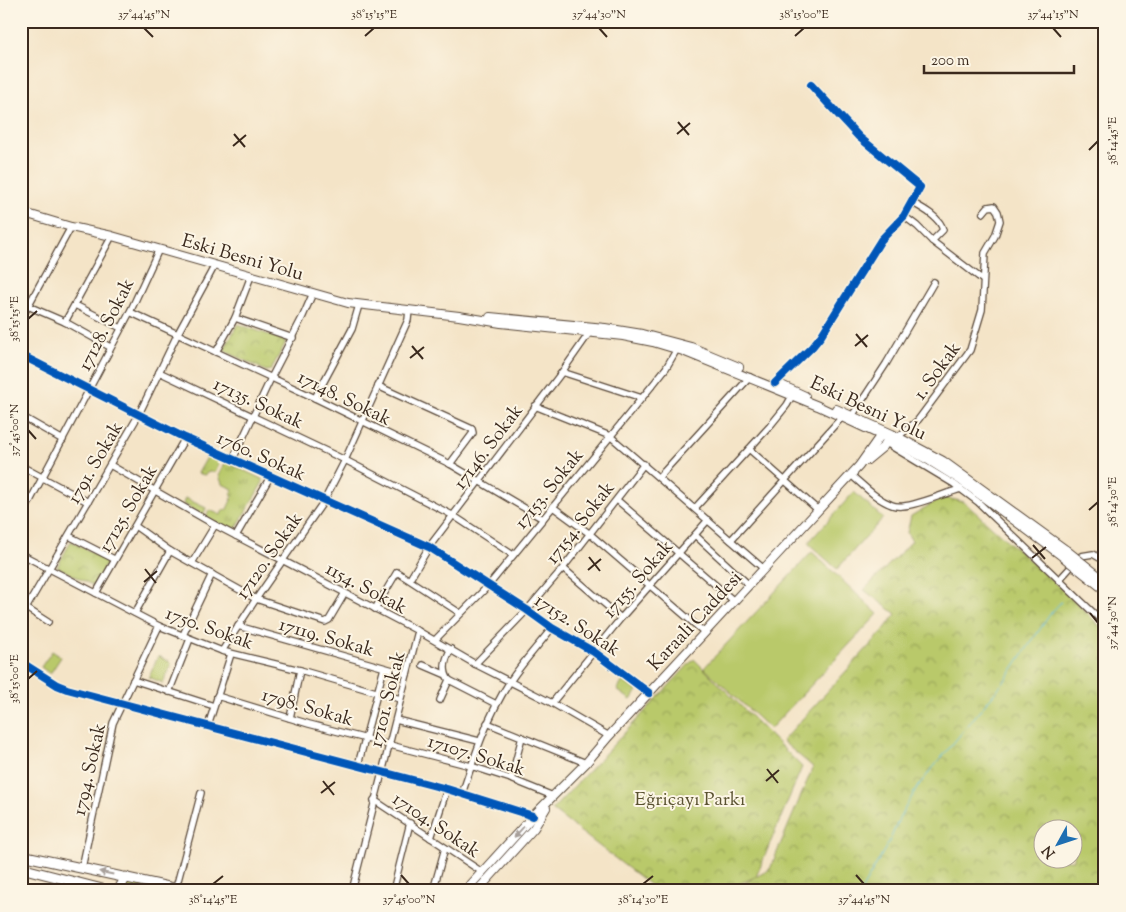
<svg xmlns="http://www.w3.org/2000/svg" width="1126" height="912" font-family="'Sorts Mill Goudy',serif">
  <defs>
    <pattern id="grass-tufts" width="24" height="20" patternUnits="userSpaceOnUse" patternTransform="scale(1.25)"><rect width="24" height="20" fill="#b9c96b"/><path d="M3 7l-1-3M5 7V3M7 7l1-3M15 17l-1-3M17 17v-4M19 17l1-3" fill="none" stroke="#98a357"/></pattern>
    <pattern id="park-crowns" width="20" height="18" patternUnits="userSpaceOnUse" patternTransform="scale(1.25)"><rect width="20" height="18" fill="#b9c96b"/><path d="M2 6a3 3 0 1 1 6 0M12 15a3 3 0 1 1 6 0" fill="none" stroke="#98a357"/></pattern>
  </defs>
  <rect width="100%" height="100%" fill="#fcf5e5"/>
  <filter id="ink" filterUnits="userSpaceOnUse"><feTurbulence type="fractalNoise" baseFrequency=".02" numOctaves="2"/><feDisplacementMap in="SourceGraphic" scale="10" xChannelSelector="R" yChannelSelector="G"/><feConvolveMatrix kernelMatrix="1 2 1 2 8 2 1 2 1" color-interpolation-filters="sRGB"/></filter>
  <filter id="wash" filterUnits="userSpaceOnUse"><feTurbulence type="fractalNoise" baseFrequency=".0096" numOctaves="4" result="noise"/><feDisplacementMap in="SourceGraphic" scale="20" xChannelSelector="R" yChannelSelector="G"/><feGaussianBlur stdDeviation="1.12" result="paint"/><feColorMatrix in="noise" values="0 0 0 0 0 0 0 0 0 0 0 0 0 0 0 0 0 1.4 0 .05"/><feComposite in="paint" operator="in"/></filter>
  <g filter="url(#wash)">
    <rect width="100%" height="100%" fill="#f4e4c7"/>
    <g fill="url(#grass-tufts)" stroke="#7a7a44">
      <path d="M209,454l12,5 -6,13h-6l-5,3 -6,-2z"/>
      <path d="M226,462l36,17 1,3 -29,50 -28,-15 3,-7 12,5 2,-5 3,1 7,-15 -2,-1 2,-6 -11,-5 -3,-9z"/>
      <path d="M185,498l21,10 -3,7 -20,-11z"/>
      <path d="M129,882l28,7v2h-31l-1,-4z"/>
    </g>
    <g fill="url(#park-crowns)" stroke="#7a7a44" fill-rule="evenodd">
      <path d="M238,324l46,16 2,2 -15,28 -5,1 -41,-20v-4z"/>
      <path d="M943,497l21,5 114,102 27,27v260h-372l22,-14 -33,14h-64l-106,-81 142,-151 108,108 -46,110 14,-8 43,-102 -31,-26 101,-110 13,-17 -32,-24 48,-49 -5,-8 4,-17zM1044,830h30v30h-30z"/>
      <path d="M71,541l37,20 -14,25 -37,-19z"/>
    </g>
    <g fill="#b9c96b" stroke="#7a7a44">
      <path d="M854,492l29,26 -46,51 -29,-26z"/>
      <path d="M812,552l66,62 -108,115 -66,-61z"/>
      <path d="M52,651l9,6 -11,17 -9,-7z"/>
      <path d="M158,656l14,7 -9,20 -14,-6z"/>
      <path d="M623,681l14,10 -6,9 -14,-10z"/>
    </g>
    <g fill="none" stroke-linecap="round" stroke-linejoin="round">
      <path stroke="#5dbedc" stroke-width="1" d="M861,891l28,-49 11,-25 18,-31 88,-107 45,-66 10,-11"/>
    </g>
  </g>
  <g filter="url(#ink)">
    <g fill="none" stroke-linecap="round" stroke-linejoin="round">
      <defs>
        <g id="minor">
          <path d="M911,202c11,6 29,15 32,28l-11,11"/>
          <path d="M904,216l13,10 15,15 51,39"/>
          <path d="M21,303l44,19 45,25"/>
          <path d="M75,305l46,23"/>
          <path d="M130,312l185,86 135,66 93,55"/>
          <path d="M235,318l58,20"/>
          <path d="M21,319l50,-92"/>
          <path d="M65,322l47,-86"/>
          <path d="M216,352l19,-34 16,-42"/>
          <path d="M21,355l164,83 244,109 98,63 25,18 42,24 55,41"/>
          <path d="M159,372l186,88 109,56 59,39"/>
          <path d="M562,372l80,26"/>
          <path d="M775,383l37,-36 9,-11 60,-96 23,-24 16,-29 -61,-50 -48,-52"/>
          <path d="M378,386l94,43 1,4 -23,31"/>
          <path d="M315,398l37,-69 7,-24"/>
          <path d="M535,406l75,30 154,133"/>
          <path d="M21,416l42,24"/>
          <path d="M852,416l34,-52 48,-82"/>
          <path d="M898,437l20,-17 52,-70 12,-40 3,-57 10,-17 5,-15 -2,-9 -4,-6 -6,1 -5,6"/>
          <path d="M886,443l68,41 24,18 127,122"/>
          <path d="M749,449l69,61"/>
          <path d="M233,459l38,-81 32,-62 10,-23"/>
          <path d="M110,465l105,60 203,106 57,33 77,39 57,33"/>
          <path d="M21,466l67,36"/>
          <path d="M851,475c13,11 25,24 41,30 14,6 52,-12 69,-16"/>
          <path d="M659,477l91,-100"/>
          <path d="M617,500l117,101"/>
          <path d="M553,507l37,27 115,99"/>
          <path d="M695,508l75,-82 17,-21 5,-9"/>
          <path d="M21,518l109,-206 29,-63"/>
          <path d="M135,526l35,25 86,48 69,23 4,-2 16,-27"/>
          <path d="M695,535l54,50"/>
          <path d="M69,536l45,23"/>
          <path d="M236,536l34,-59"/>
          <path d="M731,540l111,-123"/>
          <path d="M21,554l138,72 63,25 78,19 100,29"/>
          <path d="M192,563l23,-38"/>
          <path d="M563,568l58,50"/>
          <path d="M410,579l19,-32 133,-175 28,-40"/>
          <path d="M1059,580l22,-24 12,-2 12,7"/>
          <path d="M96,593l89,-155"/>
          <path d="M26,608l22,14"/>
          <path d="M375,609l22,-37 63,41"/>
          <path d="M135,613l35,-62"/>
          <path d="M21,617l117,-201 39,-81 38,-70"/>
          <path d="M238,626l169,48"/>
          <path d="M183,635l29,-61"/>
          <path d="M435,640l54,-55 166,-203 11,-14 11,-19"/>
          <path d="M222,651l34,-52 68,-98 21,-41 63,-140 1,-10"/>
          <path d="M21,662l36,23 10,4 380,100 86,27"/>
          <path d="M475,664l52,-54 36,-42 81,-104"/>
          <path d="M423,665l21,9"/>
          <path d="M133,680l81,26"/>
          <path d="M449,680l47,24"/>
          <path d="M169,692l21,-53"/>
          <path d="M217,696l92,28 162,42 40,13 42,17"/>
          <path d="M440,700l9,-20c-7,-10 -4,-21 2,-31"/>
          <path d="M552,703l69,-85 87,-98"/>
          <path d="M290,718l10,-48"/>
          <path d="M396,720l83,21"/>
          <path d="M487,723l99,40"/>
          <path d="M208,726l23,-72"/>
          <path d="M358,765l26,-97"/>
          <path d="M511,779l11,-42"/>
          <path d="M462,794c13,-39 25,-77 47,-111 12,-19 29,-37 43,-55"/>
          <path d="M374,800l108,72"/>
          <path d="M431,838l16,-49"/>
          <path d="M82,868l31,-145 46,-97"/>
          <path d="M176,888l25,-95"/>
          <path d="M352,891l66,-260"/>
          <path d="M393,891l17,-68"/>
          <path d="M433,891l12,-43"/>
        </g>
        <g id="major">
          <path d="M21,212l50,15 41,9 236,67 111,13 42,7 122,13 30,6 30,9 135,55 75,35 37,20 29,18 103,77"/>
          <path d="M490,317l115,11 37,6 49,13 48,20"/>
          <path d="M779,384l26,12"/>
          <path d="M836,409l56,25 51,27 123,89"/>
          <path d="M866,461l17,-14 8,-12"/>
          <path d="M465,891l68,-75 53,-53 23,-27 250,-270 24,-34"/>
          <path d="M477,891l57,-63 12,-20"/>
        </g>
        <g id="highway">
          <path d="M21,855l166,36"/>
          <path d="M21,868l89,23"/>
          <path d="M118,891l8,-14"/>
        </g>
      </defs>
      <use href="#minor" stroke="#574637" stroke-width="8"/>
      <use href="#major" stroke="#574637" stroke-width="10"/>
      <use href="#highway" stroke="#574637" stroke-width="11"/>
      <use href="#minor" stroke="#fff" stroke-width="5.5"/>
      <use href="#major" stroke="#fff" stroke-width="8"/>
      <use href="#highway" stroke="#fff" stroke-width="9"/>
      <defs>
        <g id="major-bridge">
          <path d="M1066,550l39,31"/>
          <path d="M1062,556l43,34"/>
        </g>
      </defs>
      <use href="#major-bridge" stroke="#574637" stroke-width="10" stroke-linecap="butt"/>
      <use href="#major-bridge" stroke="#fff" stroke-width="8"/>
      <defs>
        <g id="cycleway">
          <path d="M21,355l164,83 244,109 98,63 25,18 42,24 55,41"/>
          <path d="M775,383l37,-36 9,-11 60,-96 23,-24 16,-29 -61,-50 -48,-52"/>
          <path d="M21,662l36,23 10,4 380,100 86,27"/>
        </g>
      </defs>
      <use href="#cycleway" stroke="#fcf5e5" stroke-width="11"/>
      <use href="#cycleway" stroke="#0057b8" stroke-width="8"/>
    </g>
    <defs><path id="oneway-solid" d="M-6-.8H1V-3.2L6.5 0L1 3.2V.8H-6Z" transform="scale(1.25)"/></defs>
    <g fill="#a79f9a">
      <use href="#oneway-solid" transform="translate(519 832) rotate(132)"/>
      <use href="#oneway-solid" transform="translate(106 873) rotate(-168)"/>
    </g>
  </g>
  <path fill="none" stroke="#3b2a1e" stroke-width="2" d="M144,28l9,9M599,28l8,9M1053,28l8,9M365,36l9,-8M795,36l9,-8M678,122l11,13M234,134l11,13M677,134l13,-11M233,146l13,-11M1089,150l9,-9M28,319l9,-8M856,334l11,13M412,346l11,13M855,346l13,-11M410,358l14,-11M28,430l8,9M1089,510l9,-8M1033,545l12,14M589,557l11,14M1032,558l14,-11M145,569l11,14M588,570l13,-11M144,582l13,-11M1090,613l8,10M28,679l9,-8M767,769l11,14M323,781l11,14M766,781l13,-11M321,793l14,-11M401,875l8,9M856,875l8,9M213,884l10,-8M643,884l10,-8"/>
  <g text-anchor="middle" stroke-width="4" stroke-linejoin="round" paint-order="stroke">
    <g font-size="19" fill="#3b2a1e" stroke="#fcf5e5">
      <text transform="translate(243 256) rotate(16)" y="7">Eski Besni Yolu</text>
      <text transform="translate(105 324) rotate(-63)" y="7">17128. Sokak</text>
      <text transform="translate(936 370) rotate(-54)" y="7">1. Sokak</text>
      <text transform="translate(345 397) rotate(26)" y="7">17148. Sokak</text>
      <text transform="translate(259 402) rotate(25)" y="7">17135. Sokak</text>
      <text transform="translate(869 407) rotate(25)" y="7">Eski Besni Yolu</text>
      <text transform="translate(487 446) rotate(-53)" y="7">17146. Sokak</text>
      <text transform="translate(262 455) rotate(24)" y="7">1760. Sokak</text>
      <text transform="translate(94 462) rotate(-60)" y="7">1791. Sokak</text>
      <text transform="translate(548 488) rotate(-51)" y="7">17153. Sokak</text>
      <text transform="translate(127 508) rotate(-60)" y="7">17125. Sokak</text>
      <text transform="translate(579 522) rotate(-52)" y="7">17154. Sokak</text>
      <text transform="translate(268 555) rotate(-55)" y="7">17120. Sokak</text>
      <text transform="translate(637 578) rotate(-49)" y="7">17155. Sokak</text>
      <text transform="translate(367 587) rotate(28)" y="7">1154. Sokak</text>
      <text transform="translate(694 620) rotate(-47)" y="7">Karaali Caddesi</text>
      <text transform="translate(578 624) rotate(33)" y="7">17152. Sokak</text>
      <text transform="translate(210 627) rotate(20)" y="7">1750. Sokak</text>
      <text transform="translate(327 636) rotate(16)" y="7">17119. Sokak</text>
      <text transform="translate(386 699) rotate(-76)" y="7">17101. Sokak</text>
      <text transform="translate(308 706) rotate(16)" y="7">1798. Sokak</text>
      <text transform="translate(477 754) rotate(17)" y="7">17107. Sokak</text>
      <text transform="translate(88 769) rotate(-77)" y="7">1794. Sokak</text>
      <text transform="translate(437 824) rotate(34)" y="7">17104. Sokak</text>
    </g>
    <g font-size="19" fill="#5a5231" stroke="#fcf5e5">
      <text x="690" y="805">Eğriçayı Parkı</text>
    </g>
  </g>
  <rect width="1126" height="912" fill="none" stroke="#fcf5e5" stroke-width="55"/>
  <g transform="translate(1058 844) rotate(230)"><circle r="24" fill="#fcf5e5" stroke="#afa495"/>
  <path d="M0-4L9 19L0 12L-9 19Z" fill="#1f6fb2"/>
  <text y="-8" font-size="14" font-weight="bold" text-anchor="middle" fill="#3b2a1e">N</text>
  </g>
  <path d="M924 65v8h150v-8" fill="none" stroke="#3b2a1e" stroke-width="2.5"/>
  <text x="931" y="65" font-size="15" fill="#3b2a1e" stroke="#fcf5e5" stroke-width="4" paint-order="stroke">200 m</text>
  <rect x="28" y="28" width="1070" height="856" fill="none" stroke="#3b2a1e" stroke-width="2"/>
  <g font-size="12" text-anchor="middle" fill="#3b2a1e">
    <text x="144" y="18">37°44'45"N</text>
    <text x="374" y="18">38°15'15"E</text>
    <text x="599" y="18">37°44'30"N</text>
    <text x="804" y="18">38°15'00"E</text>
    <text x="1053" y="18">37°44'15"N</text>
    <text transform="translate(1112 141) rotate(-90)" y="4">38°14'45"E</text>
    <text transform="translate(14 319) rotate(-90)" y="4">38°15'15"E</text>
    <text transform="translate(14 430) rotate(-90)" y="4">37°45'00"N</text>
    <text transform="translate(1112 502) rotate(-90)" y="4">38°14'30"E</text>
    <text transform="translate(1112 623) rotate(-90)" y="4">37°44'30"N</text>
    <text transform="translate(14 679) rotate(-90)" y="4">38°15'00"E</text>
    <text x="213" y="903">38°14'45"E</text>
    <text x="409" y="903">37°45'00"N</text>
    <text x="643" y="903">38°14'30"E</text>
    <text x="864" y="903">37°44'45"N</text>
  </g>
</svg>
